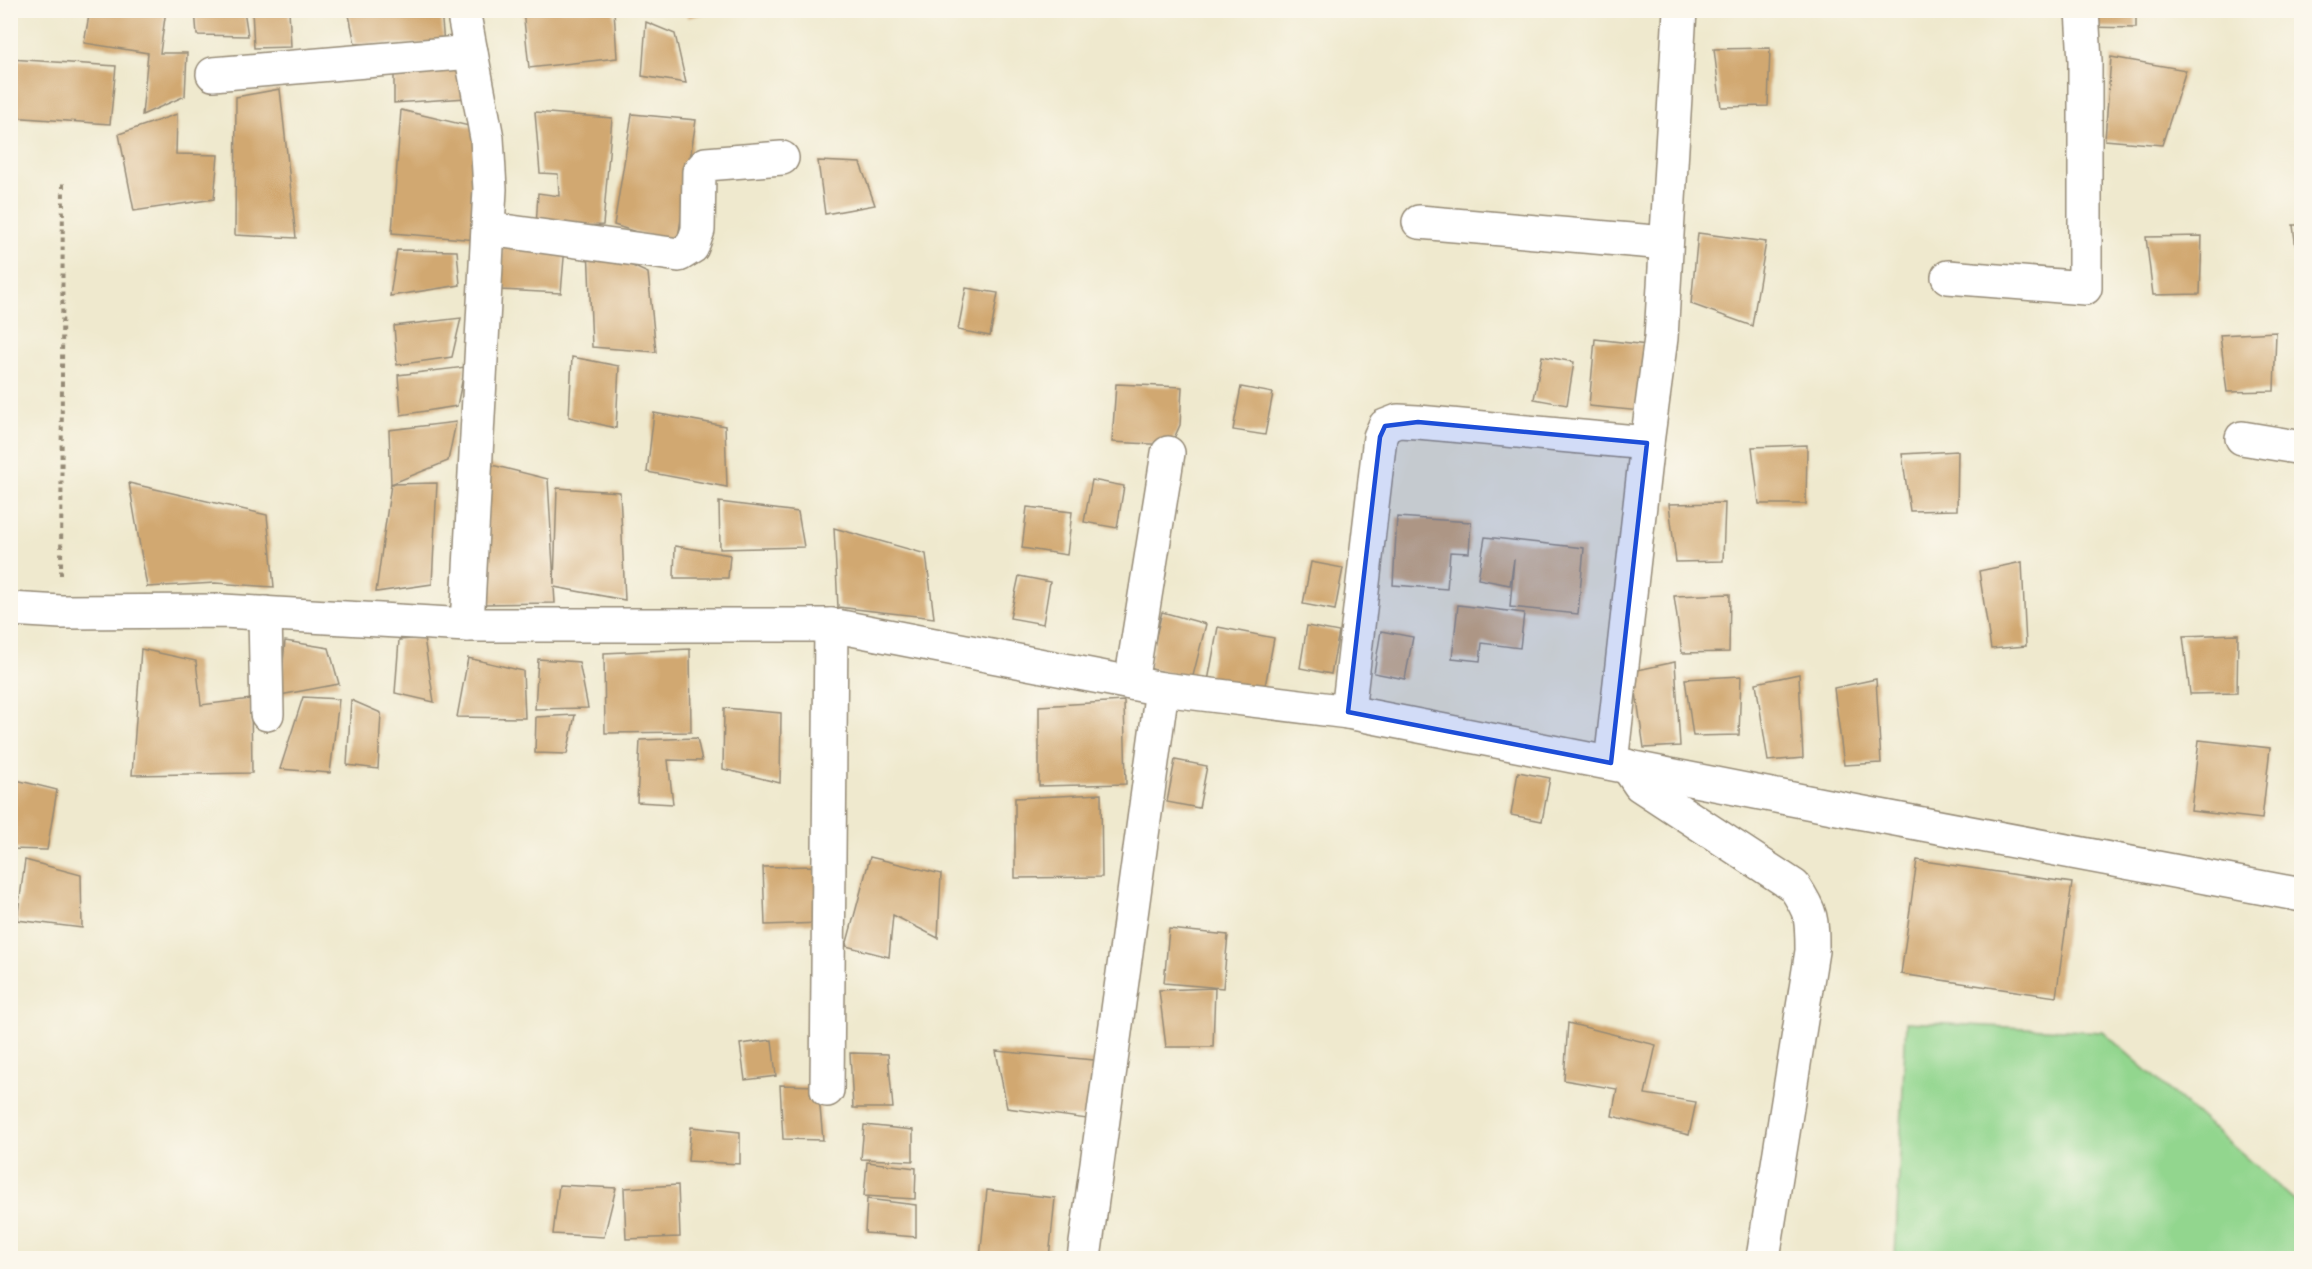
<svg xmlns="http://www.w3.org/2000/svg" width="2312" height="1269" font-family="'Sorts Mill Goudy',serif">
  <rect width="100%" height="100%" fill="#fbf7ec"/>
  <filter id="ink" filterUnits="userSpaceOnUse"><feTurbulence type="fractalNoise" baseFrequency=".0167" numOctaves="2"/><feDisplacementMap in="SourceGraphic" scale="12" xChannelSelector="R" yChannelSelector="G"/><feConvolveMatrix kernelMatrix="1 2 1 2 8 2 1 2 1" color-interpolation-filters="sRGB"/></filter>
  <filter id="wash" filterUnits="userSpaceOnUse"><feTurbulence type="fractalNoise" baseFrequency=".008" numOctaves="4" result="noise"/><feDisplacementMap in="SourceGraphic" scale="24" xChannelSelector="R" yChannelSelector="G"/><feGaussianBlur stdDeviation="1.35" result="paint"/><feColorMatrix in="noise" values="0 0 0 0 0 0 0 0 0 0 0 0 0 0 0 0 0 1.4 0 .05"/><feComposite in="paint" operator="in"/></filter>
  <g filter="url(#wash)">
    <rect width="100%" height="100%" fill="#efe9ce"/>
    <path fill="#92d68e" stroke="#668056" stroke-width="1.5" d="M1906,1022l197,10 198,174v52h-406z"/>
    <g id="blocks">
      <g fill="#d1a871">
        <path d="M90,10h76l-6,43h27l-2,43 -43,19 6,-62 -64,-10z"/>
        <path d="M195,10h49l4,26 -51,-1z"/>
        <path d="M252,10h37l2,37 -37,1z"/>
        <path d="M348,10h93l3,34h-89z"/>
        <path d="M523,10h91l3,48 -88,10z"/>
        <path d="M687,10h26v1l-26,7z"/>
        <path d="M2088,10h48v18l-48,-1z"/>
        <path d="M646,22l29,12 11,49 -44,-7z"/>
        <path d="M1770,48l-2,58 -47,1 -7,-58z"/>
        <path d="M2111,57l75,13 -24,75 -57,-5z"/>
        <path d="M10,59l106,7 -6,58 -100,-7z"/>
        <path d="M459,60l7,38 -72,5v-39z"/>
        <path d="M280,89l16,149 -61,-3 1,-138z"/>
        <path d="M401,110l81,19 -5,111 -85,-7z"/>
        <path d="M535,112l77,6 -9,107 -67,3 2,-35 21,3 -1,-22 -18,-1z"/>
        <path d="M177,114l-1,40 42,1 -4,44 -80,12 -15,-77z"/>
        <path d="M632,114l64,6 -19,125 -63,-20z"/>
        <path d="M818,161l42,2 15,42 -50,9z"/>
        <path d="M2293,225h9v55h-2z"/>
        <path d="M1698,233l68,9 -14,84 -61,-22z"/>
        <path d="M2202,236l-2,58 -47,1 -7,-58z"/>
        <path d="M503,237l62,9 -4,47 -62,-3z"/>
        <path d="M588,246l60,27 8,79 -64,-5z"/>
        <path d="M397,250l60,1 3,34 -70,11z"/>
        <path d="M966,288l32,5 -8,43 -32,-6z"/>
        <path d="M461,318l-9,39 -55,8 -3,-39z"/>
        <path d="M2276,332l-2,59 -47,1 -7,-57z"/>
        <path d="M1595,339l52,6 -6,66 -52,-5z"/>
        <path d="M1542,356l32,6 -7,43 -33,-6z"/>
        <path d="M572,357l47,9 -3,62 -47,-11z"/>
        <path d="M465,367l-8,39 -56,9 -3,-40z"/>
        <path d="M1116,384l66,3 -2,38 -9,20 -59,-3z"/>
        <path d="M1241,387l32,6 -8,42 -32,-5z"/>
        <path d="M654,413l71,13 2,61 -80,-15z"/>
        <path d="M456,422l-8,39 -57,23 -2,-54z"/>
        <path d="M1807,445l-1,59h-47l-7,-57z"/>
        <path d="M1958,451l-1,59 -47,1 -8,-57z"/>
        <path d="M488,464l60,15 6,105 3,-96 63,4 5,108 -71,-13 1,16 -71,1z"/>
        <path d="M1092,480l32,6 -7,42 -33,-6z"/>
        <path d="M129,483l138,32 7,72 -59,-4 -68,4z"/>
        <path d="M437,483l-5,101 -56,8 15,-108z"/>
        <path d="M719,502l79,10 6,35 -84,2z"/>
        <path d="M1725,503l-2,58 -47,1 -7,-58z"/>
        <path d="M1027,507l45,5 -5,43 -45,-7z"/>
        <path d="M1397,517l74,5 -2,31 -19,-1 -3,37 -54,-4z"/>
        <path d="M834,528l92,26 8,64 -96,-11z"/>
        <path d="M1485,537l99,11 -6,66 -68,-7 4,-48 -4,26 -32,-6z"/>
        <path d="M675,546l55,9 -2,23h-54z"/>
        <path d="M1311,562l32,6 -8,42 -32,-6z"/>
        <path d="M2022,562l4,84 -35,3 -12,-78z"/>
        <path d="M1019,576l31,6 -7,42 -33,-6z"/>
        <path d="M1730,594l-1,58 -47,1 -8,-57z"/>
        <path d="M1458,605l66,8 -4,35 -38,-5 -2,18 -28,-3z"/>
        <path d="M1162,612l44,12 -14,56 -44,-12z"/>
        <path d="M1307,626l32,6 -8,42 -31,-6z"/>
        <path d="M1218,627l56,11 -10,54 -56,-11z"/>
        <path d="M1381,631l32,6 -8,42 -31,-6z"/>
        <path d="M2238,634l-1,59 -47,1 -7,-58z"/>
        <path d="M424,638l10,64 -39,-9 4,-53z"/>
        <path d="M285,641l44,7 10,36 -59,11z"/>
        <path d="M141,649l55,12 5,44 50,-6 1,74 -120,2z"/>
        <path d="M690,649l1,83 -86,1 -1,-80z"/>
        <path d="M468,658l55,13 2,47 -68,-1z"/>
        <path d="M538,659l41,3 9,46 -53,1z"/>
        <path d="M1675,662l5,84 -36,2 -11,-77z"/>
        <path d="M1799,674l4,84 -35,3 -12,-78z"/>
        <path d="M1741,676l-2,59 -46,1 -8,-57z"/>
        <path d="M1876,679l5,84 -37,2 -10,-77z"/>
        <path d="M303,697l36,2 -9,74 -50,-4z"/>
        <path d="M351,700l30,13 -3,56 -31,-4z"/>
        <path d="M1124,701l2,83 -87,2v-80z"/>
        <path d="M724,708l57,5 -1,70 -57,-14z"/>
        <path d="M575,715l-8,39 -32,-1 1,-36z"/>
        <path d="M697,738l5,23 -34,-1 5,44 -36,-2 3,-62z"/>
        <path d="M2199,740l71,8 -8,71 -71,-8z"/>
        <path d="M1175,760l32,6 -8,42 -32,-6z"/>
        <path d="M1518,772l32,6 -8,43 -31,-6z"/>
        <path d="M12,779l45,11 -10,60 -37,-1z"/>
        <path d="M1101,794l1,83 -87,1v-80z"/>
        <path d="M870,857l71,17 -3,64 -45,-23 -4,42 -43,-11z"/>
        <path d="M25,860l56,15 1,53 -65,-8z"/>
        <path d="M1917,860l155,23 -16,114 -155,-23z"/>
        <path d="M819,866l2,57 -56,2 -2,-58z"/>
        <path d="M1169,929l59,6 -5,53 -59,-5z"/>
        <path d="M1215,988l-2,59h-47l-7,-57z"/>
        <path d="M1568,1023l88,22 -11,49 51,8 -7,33 -77,-19 5,-27 -53,-9z"/>
        <path d="M772,1040l4,36 -31,4 -5,-36z"/>
        <path d="M996,1051l98,9v60l-87,-12z"/>
        <path d="M850,1053l38,1 5,54h-40z"/>
        <path d="M780,1085l38,1 5,54 -40,-1z"/>
        <path d="M864,1125l49,5v31l-52,-2z"/>
        <path d="M691,1127l49,5v32l-52,-3z"/>
        <path d="M867,1162l49,6 -1,31 -51,-3z"/>
        <path d="M559,1185l57,3 -12,49 -51,-3z"/>
        <path d="M678,1185l2,52 -54,2 -2,-51z"/>
        <path d="M987,1190l68,8 -6,60h-69z"/>
        <path d="M867,1199l49,6v32l-51,-4z"/>
      </g>
    </g>
  </g>
  <g filter="url(#ink)">
    <use href="#blocks" fill-opacity="0" stroke="#958a76" stroke-width="1.5"/>
    <g fill="none" stroke-linecap="round" stroke-linejoin="round">
      <defs>
        <g id="minor">
          <path d="M463,10l24,128 3,51 -23,436"/>
          <path d="M213,74l258,-22"/>
          <path d="M1419,222l247,21"/>
          <path d="M489,229l190,26 13,-8 6,-17 1,-58 7,-8 76,-6"/>
          <path d="M1948,277l137,11v-227l-3,-51"/>
          <path d="M2242,438l60,10"/>
          <path d="M10,609l51,3 162,-1 244,14h364l331,64 186,23 505,99 449,84"/>
          <path d="M265,613l2,101"/>
          <path d="M1131,683l37,-230"/>
          <path d="M1348,712l32,-275 5,-11 13,-5 20,1 229,21"/>
          <path d="M1611,763l36,-320 14,-105 19,-328"/>
          <path d="M1627,766l13,19 154,101c18,27 18,32 18,65l-49,307"/>
          <path d="M827,1090l4,-465"/>
          <path d="M1084,1258l78,-569"/>
        </g>
      </defs>
      <use href="#minor" stroke="#958a76" stroke-width="36"/>
      <path stroke="#958a76" stroke-width="4" stroke-dasharray="4.5 4.5" stroke-linecap="butt" d="M61,575l2,-396"/>
      <use href="#minor" stroke="#fff" stroke-width="33"/>
    </g>
  </g>
  <path fill="#1d4ed8" fill-opacity="0.2" stroke="#1d4ed8" stroke-width="4.5" stroke-linejoin="round" d="M1418,422l229,21 -36,320 -263,-51 32,-275 5,-11z"/>
  <rect width="2312" height="1269" fill="none" stroke="#fbf7ec" stroke-width="36"/>
</svg>
